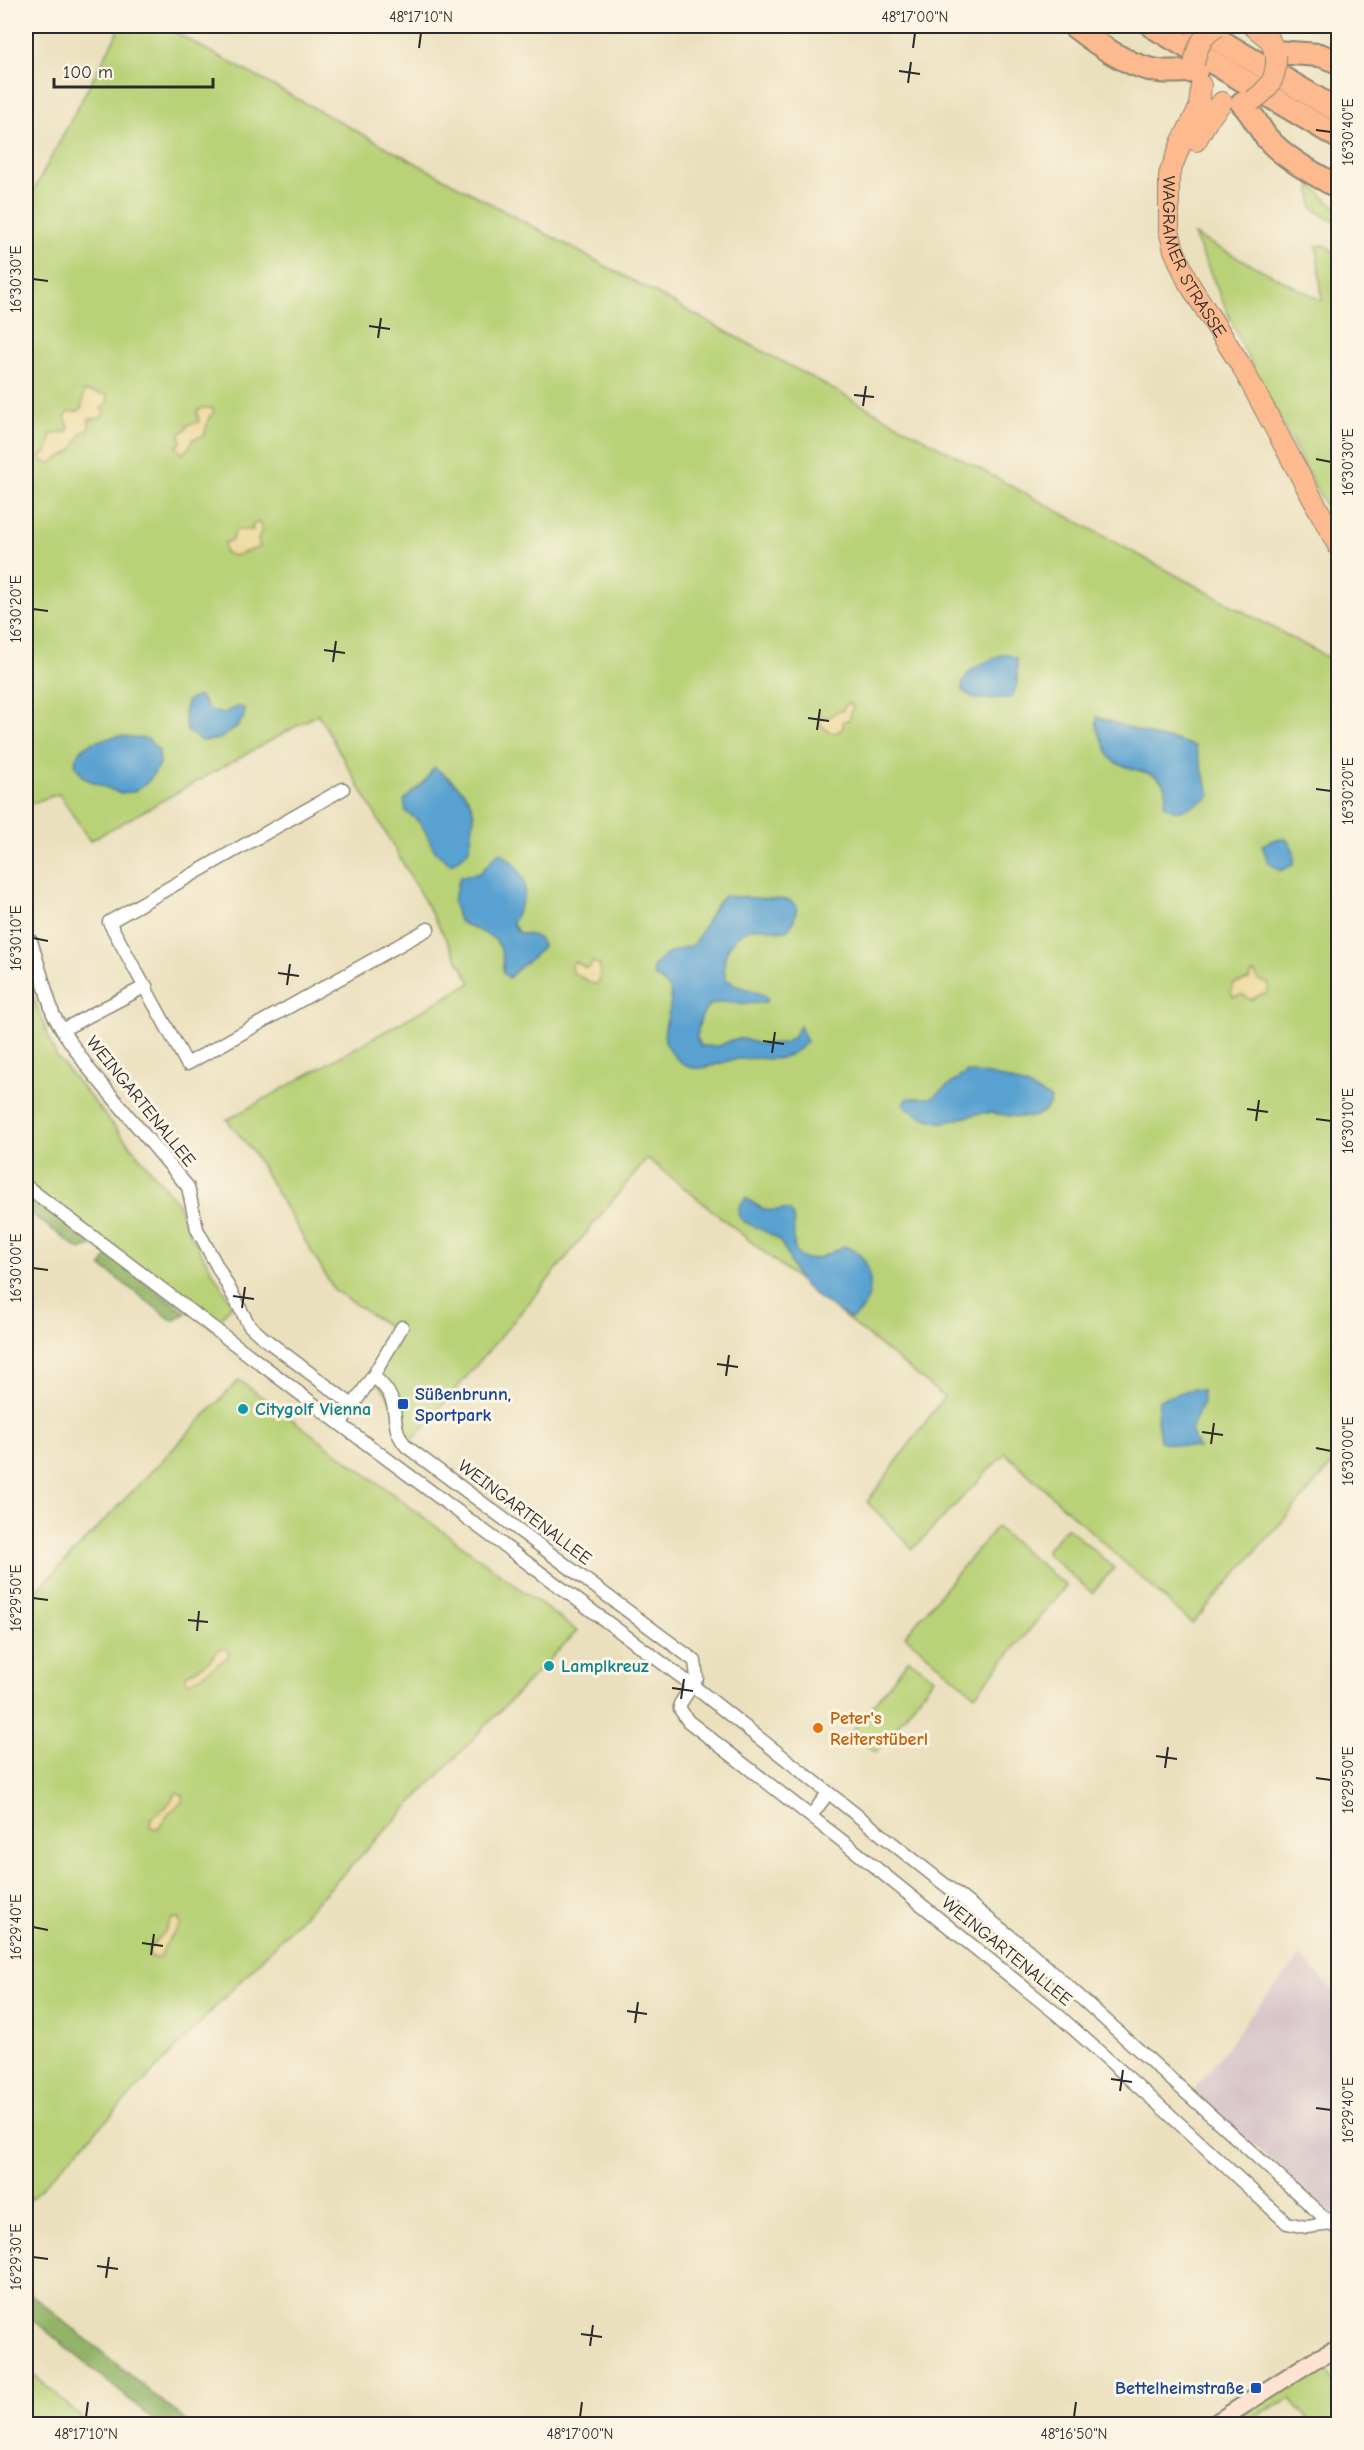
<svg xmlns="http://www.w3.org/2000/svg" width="1364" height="2450" font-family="'Comic Neue',sans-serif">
  <rect width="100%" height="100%" fill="#fcf5e5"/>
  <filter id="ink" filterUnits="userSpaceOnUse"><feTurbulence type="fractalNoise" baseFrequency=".0167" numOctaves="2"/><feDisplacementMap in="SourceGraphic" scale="12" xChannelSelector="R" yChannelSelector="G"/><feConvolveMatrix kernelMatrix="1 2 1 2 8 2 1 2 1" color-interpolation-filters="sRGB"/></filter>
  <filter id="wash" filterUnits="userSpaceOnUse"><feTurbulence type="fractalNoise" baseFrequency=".008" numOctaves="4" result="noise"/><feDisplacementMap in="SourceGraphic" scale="24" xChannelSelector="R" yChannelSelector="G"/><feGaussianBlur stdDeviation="1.35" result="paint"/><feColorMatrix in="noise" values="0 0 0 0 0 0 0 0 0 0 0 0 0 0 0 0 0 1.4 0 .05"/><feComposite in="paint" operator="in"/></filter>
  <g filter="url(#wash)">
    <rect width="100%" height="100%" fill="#ebe0bd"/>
    <path fill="#d2bdc5" d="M1301,1957l37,38v225l-145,-129 28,-35 30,-42z"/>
    <g fill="#b9d278" stroke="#727e52" stroke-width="1.5">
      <path d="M121,26h42l1175,637v795l-146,166 -187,-171 -92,96 -46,-47 77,-105 -297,-239 -103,127 -137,162 -12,-42 -22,-29 25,-43 -64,-43 -81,-138 -26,-32 244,-137 -153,-269 -228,127 -31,-47 -33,11v-600z"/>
      <path d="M1311,184l19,19 8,4v13l-10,-1 -16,-12z"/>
      <path d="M1194,235l128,66 -5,-55 8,-1 13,10v275l-96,-184z"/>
      <path d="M26,978l30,78 121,146 13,32 42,70 -19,25 -187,-143z"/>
      <path d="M239,1380l338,251 -551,573v-602z"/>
      <path d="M996,1527l70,59 -91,109 -70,-59z"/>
      <path d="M1067,1527l47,41 -22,25 -47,-41z"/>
      <path d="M909,1659l25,19 -58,75 -25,-20z"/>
      <path d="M1322,2367l4,1 8,14 4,1v41h-26l-21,-25 -54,25h-12l61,-37 4,1z"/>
      <path d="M26,2368l55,49 8,7h-63z"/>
    </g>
    <g fill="#92b468" stroke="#5e704a" stroke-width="1.5">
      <path d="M26,1192l69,53 -15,5 -54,-40z"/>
      <path d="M109,1254l77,59 -13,8 -72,-55z"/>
      <path d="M26,2290l164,134h-31l-133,-110z"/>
    </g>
    <g fill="#eeda9e" stroke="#8c8264" stroke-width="1.5">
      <path d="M84,391l24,4 -1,8 -6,5 3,4 -3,6 -12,1v11l-7,2 -10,19 -21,12 -9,-2 -1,-5 7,-6 3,-16 16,-2 2,-4 -4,-11 3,-5 11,-1 3,-4z"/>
      <path d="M202,408h10l2,5 -5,4 -5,19 -11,3 -3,7 -7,8 -7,-7 5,-5 -1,-8 7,-6v-3l12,-3 -2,-11z"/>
      <path d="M258,522l4,7 -4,11 2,7 -26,9 -9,-3 -1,-10 8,-3 4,-10h17l-1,-4z"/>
      <path d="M847,703l6,2 -4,15 -6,1v7l-5,4 -8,1 -10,-9 2,-8 7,2 8,-7h5z"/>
      <path d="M574,961l12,7 4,-1 2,-5 8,3 -1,18 -6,1 -21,-12 -1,-6z"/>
      <path d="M1252,973h3l3,7 11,4 -2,10 -8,1 -8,5 -8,-5 -10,2 -2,-6 3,-7 15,-4z"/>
      <path d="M225,1648l4,4 -2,6c-10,6 -30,23 -39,24l-2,-2v-5l24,-14 8,-11z"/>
      <path d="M177,1792l6,3v6l-13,11 -11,16h-7l-2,-2 1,-8 15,-11z"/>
      <path d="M172,1919h6l3,6 -12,14 -9,18 -6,1 -5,-3v-7l15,-15z"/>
    </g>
    <g fill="#59a1d0" stroke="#42667e" stroke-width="1.5">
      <path d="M1004,654l13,4v25l-5,15 -36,1 -14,-8c-2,-22 25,-29 42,-37z"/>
      <path d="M199,696l10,13 13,5 15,-7 7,1c4,13 -13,24 -23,30 -6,3 -14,2 -20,3l-14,-10 -3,-19 4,-12z"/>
      <path d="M1097,717l62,21 13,1 23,7 15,49 -3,4c-15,6 -28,18 -43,6 12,-42 -41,-28 -55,-49 -2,-4 -3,-9 -5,-13 -4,-9 -9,-15 -7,-26z"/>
      <path d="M119,736l29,3 11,12 1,13 -12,18 -15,10 -14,1 -22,-9 -13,-6 -9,-13c1,-23 26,-25 44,-29z"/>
      <path d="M434,767c17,13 39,26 40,50 0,5 -2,10 -2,15 -2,19 -3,23 -22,32 -4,-4 -11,-8 -15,-13 -11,-18 -8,-26 -29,-39l-2,-12 21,-19z"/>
      <path d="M1286,839c8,9 10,14 7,26l-13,6 -12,-9 -6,-17 10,-5z"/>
      <path d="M499,852c14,8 30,27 25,44 -2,9 -8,19 -12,27l7,10c10,2 21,1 24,13 -9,13 -23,19 -34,32l-6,-5c1,-43 -15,-34 -44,-52l-6,-20 7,-24 20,-4z"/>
      <path d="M724,896l65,4 8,7c-2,7 -2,17 -9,22 -9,5 -23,-3 -33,-1 -25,5 -35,29 -29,51 14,12 27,8 41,18l-1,5c-36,8 -64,-19 -69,37l4,7h18l15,-7h10l15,5 25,-1 9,-6 7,-11 7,16c-28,26 -35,13 -68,17 -14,1 -31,11 -45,9 -9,-1 -13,-6 -19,-11 -22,-22 -3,-38 -4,-61 0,-9 -10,-15 -17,-20l-1,-9c11,-13 22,-18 39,-21 13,-16 18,-38 32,-50z"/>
      <path d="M967,1072c31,2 59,12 84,27 -2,10 -9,15 -19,18 -15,3 -32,-5 -47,-4 -15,0 -33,11 -46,9 -12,-2 -24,-8 -34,-15l-1,-4 4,-5h23z"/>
      <path d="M746,1198c6,4 14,10 21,12 7,2 16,-3 23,1 11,9 -9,51 23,48 10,-1 22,-9 31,-13 28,7 33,43 18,64 -2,3 -8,7 -11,9 -15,-9 -47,-28 -55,-44 -7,-12 -8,-27 -20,-37 -8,-7 -33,-14 -36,-20 -5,-8 1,-15 6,-20z"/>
      <path d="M1191,1389l11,1 1,12 -12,28 7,18 -33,-5 -5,-2 -3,-22 2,-19z"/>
    </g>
  </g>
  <g filter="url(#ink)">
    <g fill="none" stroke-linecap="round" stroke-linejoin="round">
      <defs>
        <g id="street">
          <path d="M343,789l-234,133 78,142 241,-135"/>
          <path d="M31,941l22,73 9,16 27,39 99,118 9,42 52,96 12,11 91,69"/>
          <path d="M62,1030l84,-44"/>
          <path d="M26,1186l314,238 352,261 337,266 309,279"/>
          <path d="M373,1376c35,28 11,46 34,71l288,214 2,17 -17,26v5l8,12 162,126 208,168 111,99 118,109 19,4 26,-3"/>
          <path d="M340,1424l33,-48 29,-49"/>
          <path d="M811,1816l17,-23"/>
        </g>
        <path id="secondary" d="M1214,2424l100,-64 17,-8h7"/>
        <g id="primary">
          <path d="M1253,26l17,14 6,16"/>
          <path id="s1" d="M1201,85l-2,23 -17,33 -13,34v55l5,20 14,32 54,85 96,179"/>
          <path d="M1196,141l12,-21 14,-18"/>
        </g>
        <g id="highway">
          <path d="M1074,26c22,17 50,38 79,44 13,3 29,1 43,1"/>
          <path d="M1152,26l186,111"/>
          <path d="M1195,26l143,85"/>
          <path d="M1275,52l45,3 18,7"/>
          <path d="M1242,103c11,11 16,24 25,35 18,21 48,36 71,49"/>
        </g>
      </defs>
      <use href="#street" stroke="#8b8674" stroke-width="15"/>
      <use href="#secondary" stroke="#8b8674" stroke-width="20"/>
      <use href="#primary" stroke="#8b8674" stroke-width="22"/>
      <use href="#highway" stroke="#8b8674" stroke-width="26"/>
      <use href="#street" stroke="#fff" stroke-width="12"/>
      <use href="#secondary" stroke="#fee3d2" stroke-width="16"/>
      <use href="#primary" stroke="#fcba8e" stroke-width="20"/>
      <use href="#highway" stroke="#fcba8e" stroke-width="22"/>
      <defs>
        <g id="primary-bridge">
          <path d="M1194,64c3,-17 9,-31 25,-38"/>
          <path d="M1252,101c18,-12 25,-24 24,-45"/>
        </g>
      </defs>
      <use href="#primary-bridge" stroke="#8b8674" stroke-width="22" stroke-linecap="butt"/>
      <use href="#primary-bridge" stroke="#fcba8e" stroke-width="20"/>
    </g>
  </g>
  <path fill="none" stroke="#2b2b2b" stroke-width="2" d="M419,48l2,-15M913,48l2,-15M899,71l21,3M908,83l3,-21M1316,130l15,2M33,279l15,2M369,326l21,3M378,338l3,-20M854,395l20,2M863,406l3,-20M1316,459l15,3M33,609l15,2M324,650l21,3M333,662l3,-21M808,718l21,3M817,730l3,-21M1316,789l15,2M33,938l15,3M278,973l21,3M287,985l3,-21M763,1041l21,3M772,1053l3,-21M1247,1109l21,3M1316,1119l15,2M1256,1121l3,-21M33,1268l15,2M233,1296l21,3M242,1308l3,-21M717,1364l21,3M726,1376l3,-21M1202,1432l21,3M1211,1444l3,-21M1316,1448l15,3M33,1598l15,2M188,1620l20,2M197,1631l2,-20M672,1688l21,3M681,1699l3,-20M1156,1756l21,3M1165,1768l3,-21M1316,1778l15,2M33,1927l15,3M142,1943l21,3M151,1955l3,-21M627,2011l20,3M635,2023l3,-21M1111,2079l21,3M1120,2091l3,-21M1316,2108l15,2M33,2257l15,2M97,2266l21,3M106,2278l3,-21M581,2334l21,3M590,2346l3,-21M86,2417l2,-15M580,2417l2,-15M1074,2417l2,-15"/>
  <g fill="#1a4fb4" stroke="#fcf5e5" stroke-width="2">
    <rect x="397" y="1398" width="12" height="12" rx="3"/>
    <rect x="1250" y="2382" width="12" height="12" rx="3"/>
  </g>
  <g fill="#0f9aa8" stroke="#fcf5e5" stroke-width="2">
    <circle cx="243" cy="1409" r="6"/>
    <circle cx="549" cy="1666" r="6"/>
  </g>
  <circle fill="#e8710a" stroke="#fcf5e5" stroke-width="2" cx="818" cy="1728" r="6"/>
  <g text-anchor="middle" stroke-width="6" stroke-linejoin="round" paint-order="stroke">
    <g font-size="18" fill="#2b2b2b" stroke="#fcf5e5">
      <text dy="6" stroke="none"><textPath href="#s1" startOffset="184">WAGRAMER STRASSE</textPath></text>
      <text transform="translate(141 1101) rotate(51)" y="6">WEINGARTENALLEE</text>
      <text transform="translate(525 1512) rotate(37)" y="6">WEINGARTENALLEE</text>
      <text transform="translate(1007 1951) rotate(39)" y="6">WEINGARTENALLEE</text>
    </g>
    <g font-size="18" font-weight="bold" fill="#164399" stroke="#fcf5e5" text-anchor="start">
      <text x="415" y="1400">Süßenbrunn,<tspan x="415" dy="21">Sportpark</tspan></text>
      <text x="1244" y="2394" text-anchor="end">Bettelheimstraße</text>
    </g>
    <g font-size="18" font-weight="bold" fill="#0d838f" stroke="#fcf5e5" text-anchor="start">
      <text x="255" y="1415">Citygolf Vienna</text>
      <text x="561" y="1672">Lamplkreuz</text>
    </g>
    <g font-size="18" font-weight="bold" fill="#c56008" stroke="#fcf5e5" text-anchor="start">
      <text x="830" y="1724">Peter's<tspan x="830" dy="21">Reiterstüberl</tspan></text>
    </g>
  </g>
  <rect width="1364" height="2450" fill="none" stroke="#fcf5e5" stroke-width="66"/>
  <path d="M54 78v9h159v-9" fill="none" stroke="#2b2b2b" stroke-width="3"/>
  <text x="63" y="78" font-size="18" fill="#2b2b2b" stroke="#fcf5e5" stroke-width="4.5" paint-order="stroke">100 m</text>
  <rect x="33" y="33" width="1298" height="2384" fill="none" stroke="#2b2b2b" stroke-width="2"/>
  <g font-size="15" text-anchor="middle" fill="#2b2b2b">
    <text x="421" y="22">48°17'10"N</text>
    <text x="915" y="22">48°17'00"N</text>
    <text transform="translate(1348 132) rotate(-90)" y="5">16°30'40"E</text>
    <text transform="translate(16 279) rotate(-90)" y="5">16°30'30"E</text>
    <text transform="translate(1348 462) rotate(-90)" y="5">16°30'30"E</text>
    <text transform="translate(16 609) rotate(-90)" y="5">16°30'20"E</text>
    <text transform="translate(1348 791) rotate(-90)" y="5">16°30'20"E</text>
    <text transform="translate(16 938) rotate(-90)" y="5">16°30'10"E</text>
    <text transform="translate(1348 1121) rotate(-90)" y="5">16°30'10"E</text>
    <text transform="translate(16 1268) rotate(-90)" y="5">16°30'00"E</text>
    <text transform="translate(1348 1451) rotate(-90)" y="5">16°30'00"E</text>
    <text transform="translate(16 1598) rotate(-90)" y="5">16°29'50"E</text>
    <text transform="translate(1348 1780) rotate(-90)" y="5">16°29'50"E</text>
    <text transform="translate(16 1927) rotate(-90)" y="5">16°29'40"E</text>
    <text transform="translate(1348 2110) rotate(-90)" y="5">16°29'40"E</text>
    <text transform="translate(16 2257) rotate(-90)" y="5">16°29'30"E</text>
    <text x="86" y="2439">48°17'10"N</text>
    <text x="580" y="2439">48°17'00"N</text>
    <text x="1074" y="2439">48°16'50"N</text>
  </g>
</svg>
